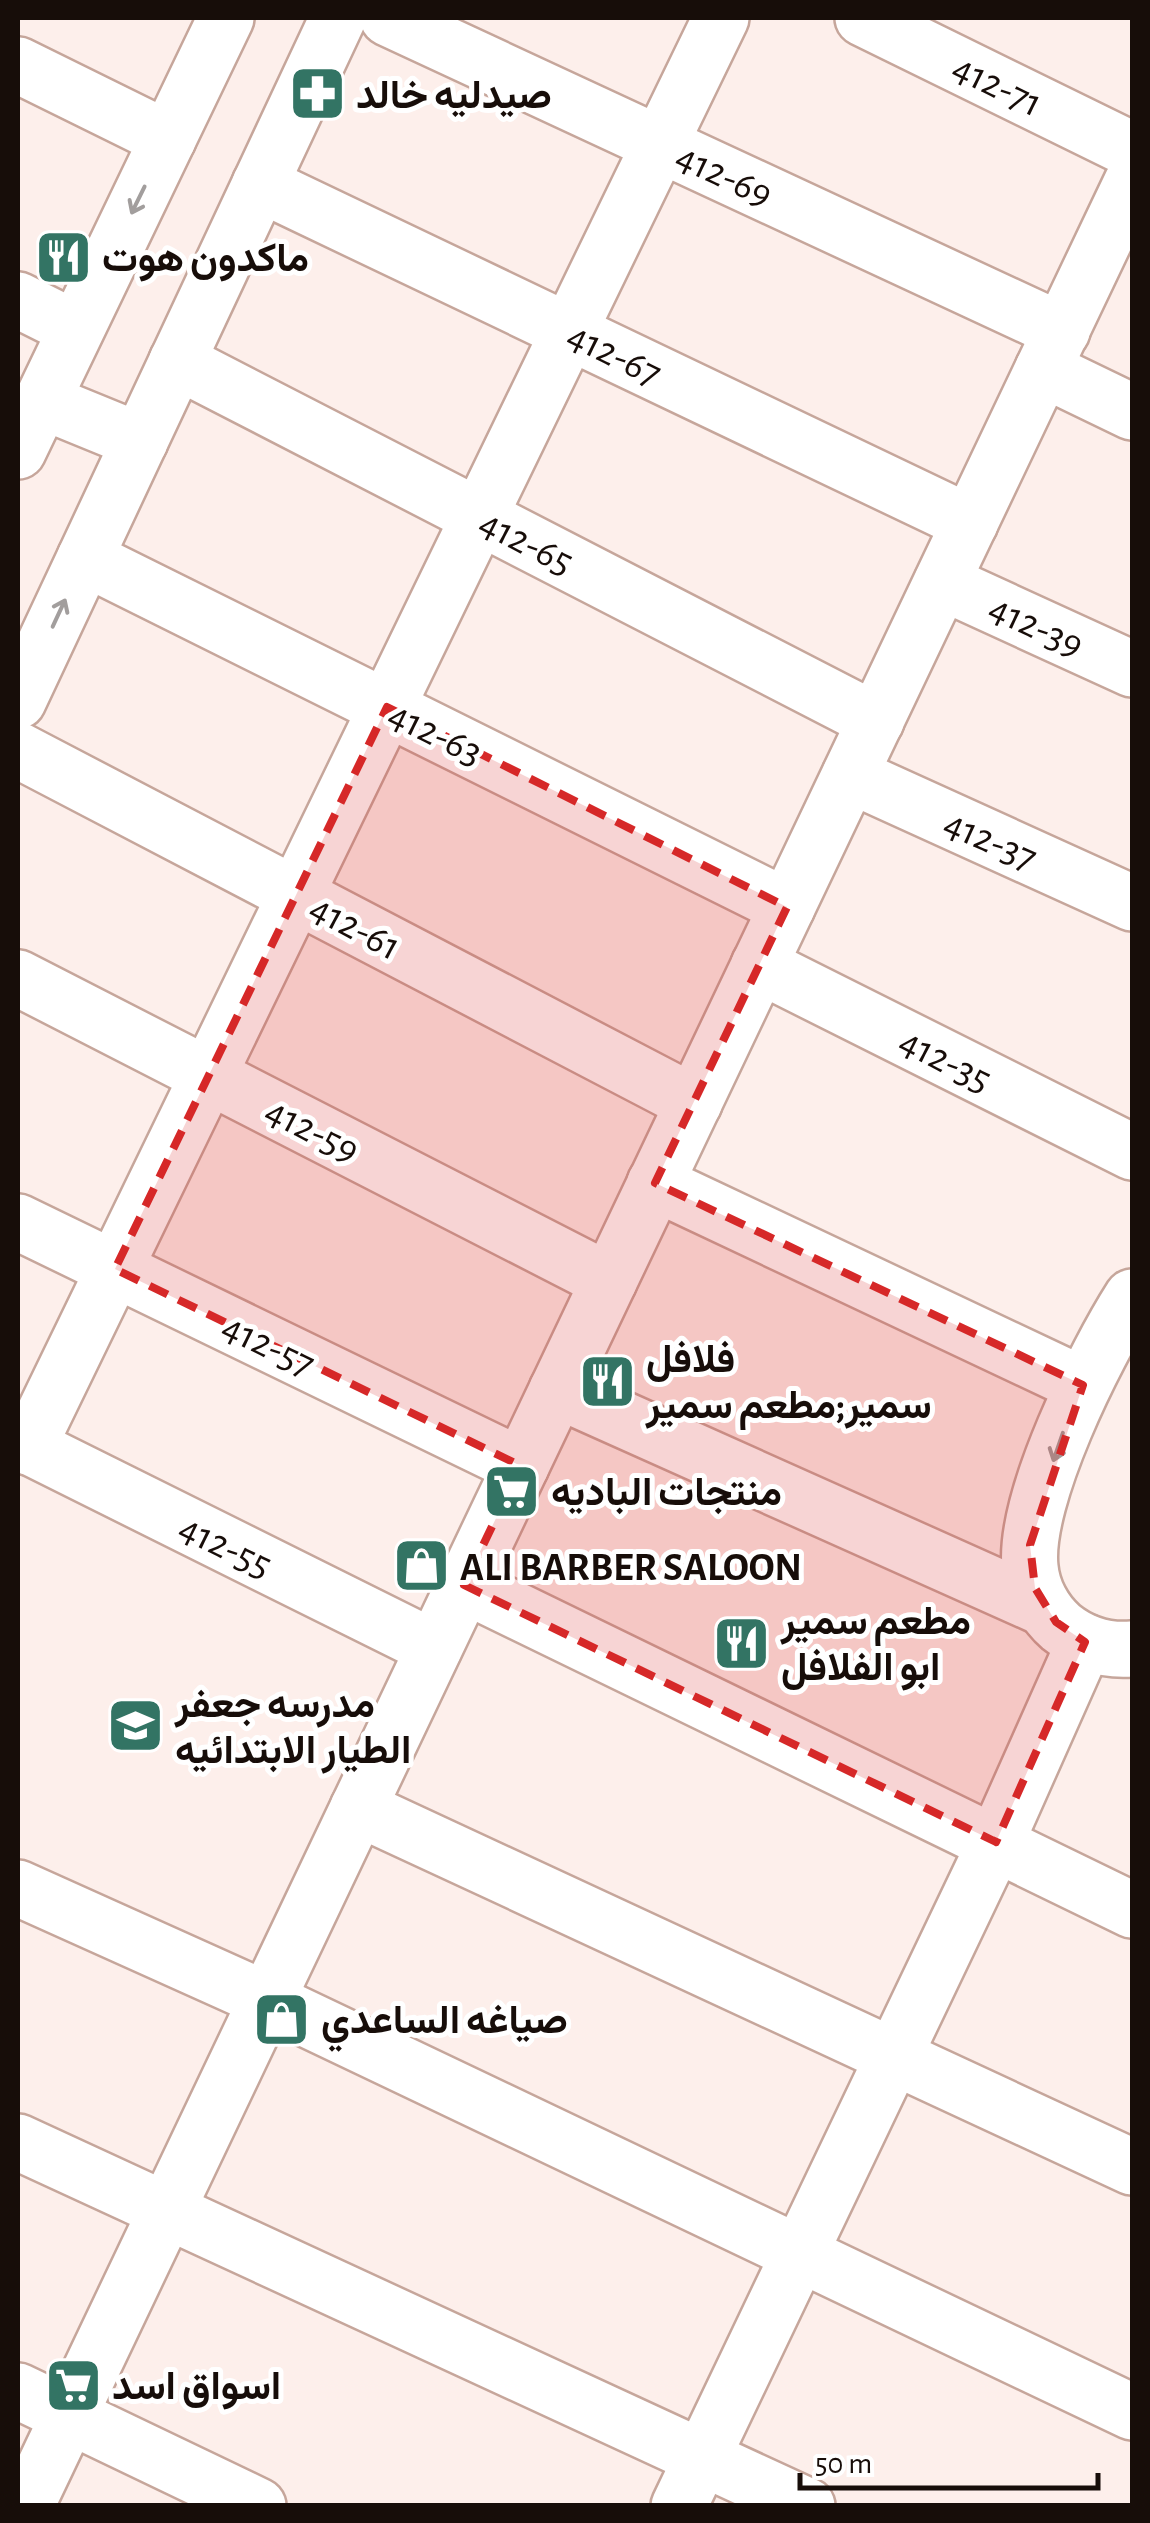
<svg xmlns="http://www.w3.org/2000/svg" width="1150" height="2523" font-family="'Alegreya Sans',Vazirmatn,sans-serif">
  <rect width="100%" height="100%" fill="#fdefeb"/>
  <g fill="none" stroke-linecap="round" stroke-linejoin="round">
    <defs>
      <g id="minor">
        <path d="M388,18l674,313"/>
        <path d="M863,18l269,132"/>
        <path d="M18,65l150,74"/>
        <path d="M260,184l710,339"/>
        <path d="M18,300l58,29"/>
        <path d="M177,361l699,360"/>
        <path d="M1043,369l89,43"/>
        <path d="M42,401l98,40"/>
        <path d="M18,451l208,-433"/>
        <path d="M85,558l702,349"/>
        <path d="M942,582l190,87"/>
        <path d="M18,701l320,-683"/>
        <path d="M18,750l676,353"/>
        <path d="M850,775l282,128"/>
        <path d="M759,965l373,187"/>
        <path d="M18,978l591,303"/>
        <path d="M655,1183l428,202"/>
        <path d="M18,1222l503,244"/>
        <path d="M1132,1297c-37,58 -109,202 -102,270 2,23 14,45 31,60 21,17 45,24 71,22"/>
        <path d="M557,1390l487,218"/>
        <path d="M18,1441l416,207"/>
        <path d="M28,1447l693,-1429"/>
        <path d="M464,1585l668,325"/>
        <path d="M358,1808l774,359"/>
        <path d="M18,1888l249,112 865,412"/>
        <path d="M18,2142l789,364"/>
        <path d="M18,2391l240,115"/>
        <path d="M26,2506l1106,-2324"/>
        <path d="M679,2506l317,-664 89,-200"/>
      </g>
    </defs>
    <use href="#minor" stroke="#c6a69b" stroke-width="60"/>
    <use href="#minor" stroke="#fff" stroke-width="55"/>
  </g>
  <defs><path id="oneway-shaft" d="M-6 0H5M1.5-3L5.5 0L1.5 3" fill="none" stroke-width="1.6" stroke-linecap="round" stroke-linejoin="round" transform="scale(2.5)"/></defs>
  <g stroke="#a29e9d">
    <use href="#oneway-shaft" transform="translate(138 200) rotate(116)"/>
    <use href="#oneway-shaft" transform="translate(59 613) rotate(-65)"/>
    <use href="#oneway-shaft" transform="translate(1058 1447) rotate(109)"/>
  </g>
  <path fill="#d62828" fill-opacity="0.2" stroke="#d62828" stroke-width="8" stroke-dasharray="20 12" stroke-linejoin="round" d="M387,707l400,200 -132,276 428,202 -53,160 5,43 21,34 29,20 -89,200 -532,-257 57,-119 -406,-197z"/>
  <defs>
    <symbol id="pharmacy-square" viewBox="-11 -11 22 22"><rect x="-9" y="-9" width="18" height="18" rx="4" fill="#337464" stroke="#fff"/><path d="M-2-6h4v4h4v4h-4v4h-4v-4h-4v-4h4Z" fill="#fff"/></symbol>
    <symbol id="restaurant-square" viewBox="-11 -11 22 22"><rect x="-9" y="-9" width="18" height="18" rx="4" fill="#337464" stroke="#fff"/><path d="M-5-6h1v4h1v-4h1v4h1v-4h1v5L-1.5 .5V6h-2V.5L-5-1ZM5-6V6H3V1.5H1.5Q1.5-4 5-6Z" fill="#fff"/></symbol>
    <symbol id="supermarket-square" viewBox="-11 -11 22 22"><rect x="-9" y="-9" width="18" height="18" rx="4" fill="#337464" stroke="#fff"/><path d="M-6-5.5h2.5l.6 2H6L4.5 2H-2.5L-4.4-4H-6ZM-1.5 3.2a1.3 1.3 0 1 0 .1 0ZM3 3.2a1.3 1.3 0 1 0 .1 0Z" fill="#fff"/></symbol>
    <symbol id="shop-square" viewBox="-11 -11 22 22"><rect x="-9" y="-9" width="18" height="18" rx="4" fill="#337464" stroke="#fff"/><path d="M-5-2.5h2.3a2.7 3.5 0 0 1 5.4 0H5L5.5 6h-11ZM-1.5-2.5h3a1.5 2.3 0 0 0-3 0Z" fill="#fff"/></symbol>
    <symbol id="school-square" viewBox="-11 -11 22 22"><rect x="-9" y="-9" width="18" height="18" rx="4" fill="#337464" stroke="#fff"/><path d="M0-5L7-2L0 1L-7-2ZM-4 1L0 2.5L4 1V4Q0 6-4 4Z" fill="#fff"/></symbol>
  </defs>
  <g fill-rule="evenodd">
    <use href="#pharmacy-square" x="286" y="62" width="63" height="63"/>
    <use href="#restaurant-square" x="32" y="226" width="63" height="63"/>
    <use href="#restaurant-square" x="576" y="1350" width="63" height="63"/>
    <use href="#supermarket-square" x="480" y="1460" width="63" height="63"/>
    <use href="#shop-square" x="390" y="1534" width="63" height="63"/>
    <use href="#restaurant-square" x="710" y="1612" width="63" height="63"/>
    <use href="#school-square" x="104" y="1694" width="63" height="63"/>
    <use href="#shop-square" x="250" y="1988" width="63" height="63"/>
    <use href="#supermarket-square" x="42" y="2354" width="63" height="63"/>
  </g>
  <g text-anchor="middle" stroke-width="10" stroke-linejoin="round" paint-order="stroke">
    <g font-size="40" fill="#170d09" stroke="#fff">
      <text transform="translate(998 84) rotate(26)" y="14">412-71</text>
      <text transform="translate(725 174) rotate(25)" y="14">412-69</text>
      <text transform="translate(615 353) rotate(26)" y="14">412-67</text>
      <text transform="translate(527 541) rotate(27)" y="14">412-65</text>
      <text transform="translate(1037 625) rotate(25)" y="14">412-39</text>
      <text transform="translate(436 732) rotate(26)" y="14">412-63</text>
      <text transform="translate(991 839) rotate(24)" y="14">412-37</text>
      <text transform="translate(356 926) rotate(28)" y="14">412-61</text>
      <text transform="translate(946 1059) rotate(27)" y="14">412-35</text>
      <text transform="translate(313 1129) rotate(27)" y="14">412-59</text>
      <text transform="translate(269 1344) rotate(26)" y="14">412-57</text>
      <text transform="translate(226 1545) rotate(26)" y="14">412-55</text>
    </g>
    <g font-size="40" font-weight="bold" fill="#170d09" stroke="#fff" text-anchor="start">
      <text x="356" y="108">صيدليه خالد</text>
      <text x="102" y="271">ماكدون هوت</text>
      <text x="646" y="1372">فلافل<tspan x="646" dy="46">سمير;مطعم سمير</tspan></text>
      <text x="551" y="1505">منتجات الباديه</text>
      <text x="460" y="1580">ALI BARBER SALOON</text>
      <text x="781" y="1634">مطعم سمير<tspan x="781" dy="46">ابو الفلافل</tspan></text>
      <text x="175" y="1717">مدرسه جعفر<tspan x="175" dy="46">الطيار الابتدائيه</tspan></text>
      <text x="321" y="2033">صياغه الساعدي</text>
      <text x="112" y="2399">اسواق اسد</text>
    </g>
  </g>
  <rect width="1150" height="2523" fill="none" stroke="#170d09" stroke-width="40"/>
  <path d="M800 2473v15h298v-15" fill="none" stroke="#170d09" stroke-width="5"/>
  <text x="815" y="2473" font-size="30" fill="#170d09" stroke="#ffffff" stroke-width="8" paint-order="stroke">50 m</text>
</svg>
